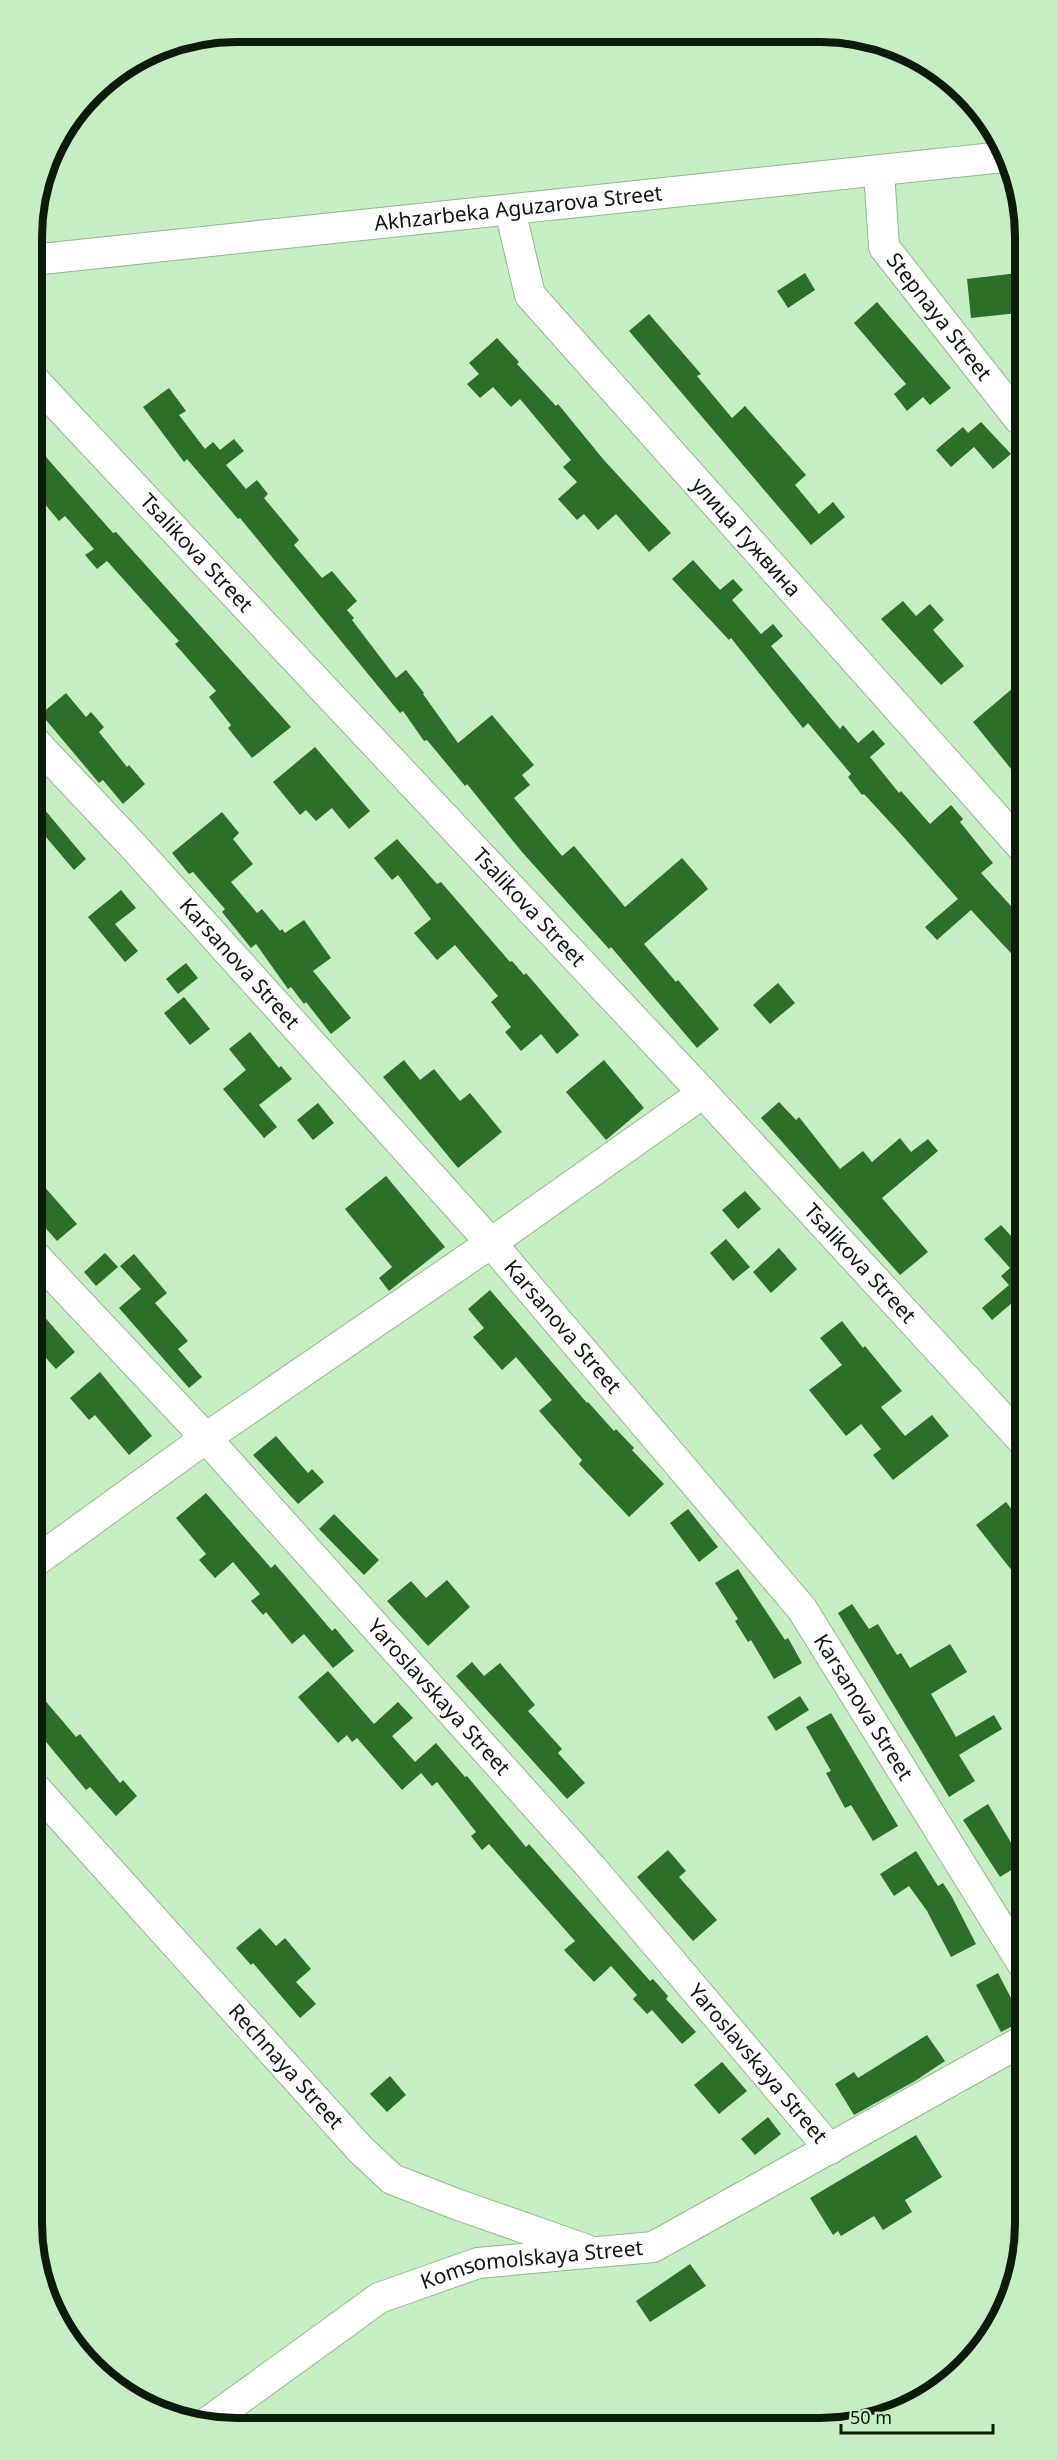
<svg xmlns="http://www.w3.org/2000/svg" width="1057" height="2460" font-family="'Noto Sans',sans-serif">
  <rect width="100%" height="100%" fill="#c7eec3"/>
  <g fill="#2c6f28">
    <path d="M805,273l10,17 -27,18 -11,-17z"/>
    <path d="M1019,273v40l-48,5 -4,-39z"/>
    <path d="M877,302l74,86 -21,17 -7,-8 -16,14 -13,-17 12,-10 -52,-61z"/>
    <path d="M649,314l52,60 -4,2 35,42 13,-12 61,69 -11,10 24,29 14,-12 12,15 -34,28 -182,-214z"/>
    <path d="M497,338l22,24 -2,2 39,42 2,-2 45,55 68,74 -22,19 -33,-38 -18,16 -14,-16 -7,6 -19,-21 19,-17 -14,-15 8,-7 -51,-61 -9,8 -18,-20 -13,11 -13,-14 12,-10 -10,-11z"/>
    <path d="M169,388l17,23 -7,4 26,34 8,-7 7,8 14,-11 10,12 -18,14 20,24 11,-9 11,14 -4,4 35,42 -5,5 28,33 10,-7 25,30 -10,9 7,8 -2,2 44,58 10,-8 18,23 -1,1 35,49 34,-28 42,50 -12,10 8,10 -16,13 48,58 12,-10 51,61 57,-49 20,23 6,8 -64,55 32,38 2,-2 41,49 -22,19 -86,-101 -2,2 -87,-97 -55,-68 -2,2 -38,-46 -3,1 -21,-30 -3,2 -160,-195 -2,1 -51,-60 -3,3 -41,-55z"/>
    <path d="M981,422l30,32 -18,15 -19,-22 -23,20 -15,-17 27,-23 5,6z"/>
    <path d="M46,457l67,76 3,-1 175,195 -39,31 -24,-30 3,-3 -22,-28 7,-6 -41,-47 4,-3 -72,-80 -10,8 -12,-14 9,-6 -29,-33 -6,5 -26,-31v-22z"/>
    <path d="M693,560l27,30 13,-11 10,11 -11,10 29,34 12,-10 10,12 -12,10 69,83 3,-4 15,18 15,-13 12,14 -15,13 29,36 2,-2 29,33 21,-19 12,14 -3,3 33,41 -12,10 40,44v47l-50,-54 -34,30 -12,-13 33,-28 -59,-67 -35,-38 -2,1 -14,-18 3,-3 -43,-51 -5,5 -72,-90 -2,2 -57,-61z"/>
    <path d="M903,601l13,15 14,-12 14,16 -11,10 31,36 -23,19 -60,-66z"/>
    <path d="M1020,682v98l-47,-58z"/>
    <path d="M66,693l20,24 5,-5 13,15 -5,5 28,35 2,-2 16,19 -22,20 -20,-24 -4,3 -58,-69z"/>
    <path d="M315,747l55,64 -21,18 -17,-21 -16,13 -10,-11 -6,5 -27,-33z"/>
    <path d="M34,797l52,62 -12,11 -40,-47z"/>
    <path d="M222,812l17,21 -6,6 20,25 -22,18 26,31 5,-4 18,22 2,-2 3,4 19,-13 27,38 -18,13 38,47 -20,16 -25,-32 -2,2 -13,-17 -3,2 -32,-45 -5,4 -29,-36 3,-3 -32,-37 -4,2 -17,-21z"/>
    <path d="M397,839l40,45 4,-2 69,80 2,-1 12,14 2,-2 53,62 -22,19 -16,-20 -20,17 -16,-19 6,-5 -20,-25 7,-6 -43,-51 -18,15 -23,-27 17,-14 -33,-44 -6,5 -18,-22z"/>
    <path d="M121,890l15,18 -21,16 23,27 -13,11 -37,-45z"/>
    <path d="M186,963l12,15 -20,16 -12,-15z"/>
    <path d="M778,983l17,20 -25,21 -17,-19z"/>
    <path d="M184,997l26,32 -20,16 -26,-32z"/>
    <path d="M250,1032l29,36 2,-2 11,13 -33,26 18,22 -13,11 -41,-49 23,-19 -17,-21z"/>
    <path d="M404,1060l16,20 14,-11 26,32 10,-8 32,39 -44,36 -75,-91z"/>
    <path d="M604,1060l40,48 -38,32 -40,-48z"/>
    <path d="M779,1102l17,18 3,-3 41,52 23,-18 9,11 28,-24 11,14 17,-13 10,12 -56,47 46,54 -28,23 -139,-157z"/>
    <path d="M318,1103l16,20 -21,17 -16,-20z"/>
    <path d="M35,1176l42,48 -20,17 -22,-25z"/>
    <path d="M386,1176l59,71 -56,44 -10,-13 13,-11 -47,-58z"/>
    <path d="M745,1191l16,18 -23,20 -16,-19z"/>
    <path d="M1001,1225l21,23v52l-3,-3 -27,23 -10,-12 27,-23 -8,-9 9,-8 -26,-29z"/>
    <path d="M726,1239l24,28 -17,14 -23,-28z"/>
    <path d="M779,1248l18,21 -26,24 -18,-21z"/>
    <path d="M105,1253l13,14 -22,19 -12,-14z"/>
    <path d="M134,1254l33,39 -12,10 33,38 -10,8 24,28 -13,11 -70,-80 22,-19 -21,-23z"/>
    <path d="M490,1290l97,113 1,-1 26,29 2,-2 18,19 -2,2 32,34 -35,33 -50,-53 3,-4 -43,-49 13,-11 -36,-43 -14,13 -29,-33 11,-9 -16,-19z"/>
    <path d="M35,1306l40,46 -19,17 -21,-23z"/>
    <path d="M842,1321l21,27 2,-2 37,45 -21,16 24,29 27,-21 17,21 -56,44 -20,-25 8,-6 -20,-25 -15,12 -37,-46 33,-25 -22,-27z"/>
    <path d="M100,1372l52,64 -23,19 -34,-40 -6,5 -19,-22z"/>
    <path d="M276,1436l32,37 4,-4 12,13 -26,22 -45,-49z"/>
    <path d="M206,1493l65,75 4,-4 57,67 3,-3 19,23 -21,17 -29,-34 -12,10 -26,-32 -3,3 -12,-14 9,-7 -27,-32 -18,16 -16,-18 7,-6 -30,-36z"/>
    <path d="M1006,1502l7,9 10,-7v81l-47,-60z"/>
    <path d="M688,1509l30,38 -19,15 -29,-39z"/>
    <path d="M334,1514l45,46 -15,15 -45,-46z"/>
    <path d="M738,1569l47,71 3,-2 14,25 -28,16 -23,-39 -3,2 -13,-21 3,-2 -23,-36z"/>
    <path d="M447,1580l23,27 -42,39 -41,-45 24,-20 15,17z"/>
    <path d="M852,1604l17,25 9,-5 19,31 4,-2 9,15 40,-24 17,28 -36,22 25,43 38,-22 8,14 -43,26 16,26 -26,16 -111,-184z"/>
    <path d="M472,1662l12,14 16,-13 35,42 -7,6 34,38 -4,4 27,30 -18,16 -111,-123z"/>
    <path d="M328,1671l46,53 24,-22 15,16 -21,18 23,26 21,-19 29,34 2,-1 59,71 3,-3 121,137 3,-2 15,17 -2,3 30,33 -14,12 -30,-34 -5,4 -14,-15 4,-4 -26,-29 -17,16 -30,-32 11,-9 -86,-97 -7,6 -11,-14 5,-4 -39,-50 -5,4 -11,-13 -19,17 -45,-52 -5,4 -5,-7 -9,8 -40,-46z"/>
    <path d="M37,1691l39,46 4,-3 40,49 3,-3 14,16 -21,20 -26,-29 -4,3 -49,-59z"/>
    <path d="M800,1696l9,14 -33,21 -9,-14z"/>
    <path d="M831,1713l67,113 -25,15 -22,-36 -6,3 -19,-35 5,-2 -25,-44z"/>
    <path d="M988,1804l25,42 5,-3 6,9v10l-24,15 -37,-57z"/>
    <path d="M668,1850l18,21 -7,6 38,43 -24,21 -56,-64z"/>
    <path d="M916,1851l22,35 5,-3 9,14 24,47 -25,13 -24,-46 -18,-25 -15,10 -14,-22z"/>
    <path d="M260,1928l16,18 9,-8 26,31 -15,13 20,22 -16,14 -47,-55 -2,2 -15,-17z"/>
    <path d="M998,1973l25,48 -22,11 -25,-47z"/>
    <path d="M927,2035l18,26 -30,20 -61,34 -19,-31 19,-12 4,6z"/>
    <path d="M722,2062l25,29 -28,23 -25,-29z"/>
    <path d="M390,2076l16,19 -19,17 -17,-18z"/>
    <path d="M768,2117l13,17 -26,21 -14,-16z"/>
    <path d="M916,2135l26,42 -37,23 7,12 -29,18 -9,-14 -33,20 -3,-5 -5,4 -23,-37z"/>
    <path d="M690,2264l16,22 -56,36 -14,-21z"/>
  </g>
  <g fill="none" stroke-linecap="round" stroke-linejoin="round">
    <defs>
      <g id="minor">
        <path id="s1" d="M879,171l5,76 135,172"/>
        <path id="s2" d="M510,210l20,85 491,551"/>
        <path id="s3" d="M32,260l971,-103"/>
        <path id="s4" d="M32,378l671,715 320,348"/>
        <path id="s5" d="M34,741l101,107 356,395 311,366 222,357"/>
        <path id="s6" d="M35,1256l171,182 385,429 239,282"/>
        <path d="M36,1561l170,-123 285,-195 212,-150"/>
        <path id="s7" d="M37,1790l323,359 32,30 64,25 131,46"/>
        <path id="s8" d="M208,2422l171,-124 99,-35 175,-16 371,-207"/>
      </g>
    </defs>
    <use href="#minor" stroke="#92b88e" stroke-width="32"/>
    <use href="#minor" stroke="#fff" stroke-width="30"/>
  </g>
  <g text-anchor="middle" stroke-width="6" stroke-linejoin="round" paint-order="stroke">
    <g font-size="21" fill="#0d1b0c" stroke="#c7eec3">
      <text dy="7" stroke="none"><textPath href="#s3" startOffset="489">Akhzarbeka Aguzarova Street</textPath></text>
      <text dy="7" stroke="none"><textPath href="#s1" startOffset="165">Stepnaya Street</textPath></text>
      <text dy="7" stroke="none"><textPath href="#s2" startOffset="412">улица Гужвина</textPath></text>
      <text dy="7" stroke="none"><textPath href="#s4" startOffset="240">Tsalikova Street</textPath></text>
      <text dy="7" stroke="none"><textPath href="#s4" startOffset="726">Tsalikova Street</textPath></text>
      <text dy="7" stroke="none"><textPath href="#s5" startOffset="303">Karsanova Street</textPath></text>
      <text dy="7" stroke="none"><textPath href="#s4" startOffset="1212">Tsalikova Street</textPath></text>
      <text dy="7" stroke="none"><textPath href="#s5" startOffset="789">Karsanova Street</textPath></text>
      <text dy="7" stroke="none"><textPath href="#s6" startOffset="598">Yaroslavskaya Street</textPath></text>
      <text dy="7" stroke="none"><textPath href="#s5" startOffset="1275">Karsanova Street</textPath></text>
      <text dy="7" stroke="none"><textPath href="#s6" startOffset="1084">Yaroslavskaya Street</textPath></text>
      <text dy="7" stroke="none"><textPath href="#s7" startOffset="372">Rechnaya Street</textPath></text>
      <text dy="7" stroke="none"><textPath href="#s8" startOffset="369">Komsomolskaya Street</textPath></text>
    </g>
  </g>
  <path d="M0 0H1057V2460H0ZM237 42H820A195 195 0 0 1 1015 237V2223A195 195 0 0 1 820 2418H237A195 195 0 0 1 42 2223V237A195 195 0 0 1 237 42Z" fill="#c7eec3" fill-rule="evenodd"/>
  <path fill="none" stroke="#0d1b0c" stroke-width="8" d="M237 42H820A195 195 0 0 1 1015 237V2223A195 195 0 0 1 820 2418H237A195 195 0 0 1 42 2223V237A195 195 0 0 1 237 42Z"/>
  <path d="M841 2424v9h152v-9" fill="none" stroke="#0d1b0c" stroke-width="3"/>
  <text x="850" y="2424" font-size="18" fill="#0d1b0c" stroke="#c7eec3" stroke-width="4.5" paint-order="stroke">50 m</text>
</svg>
